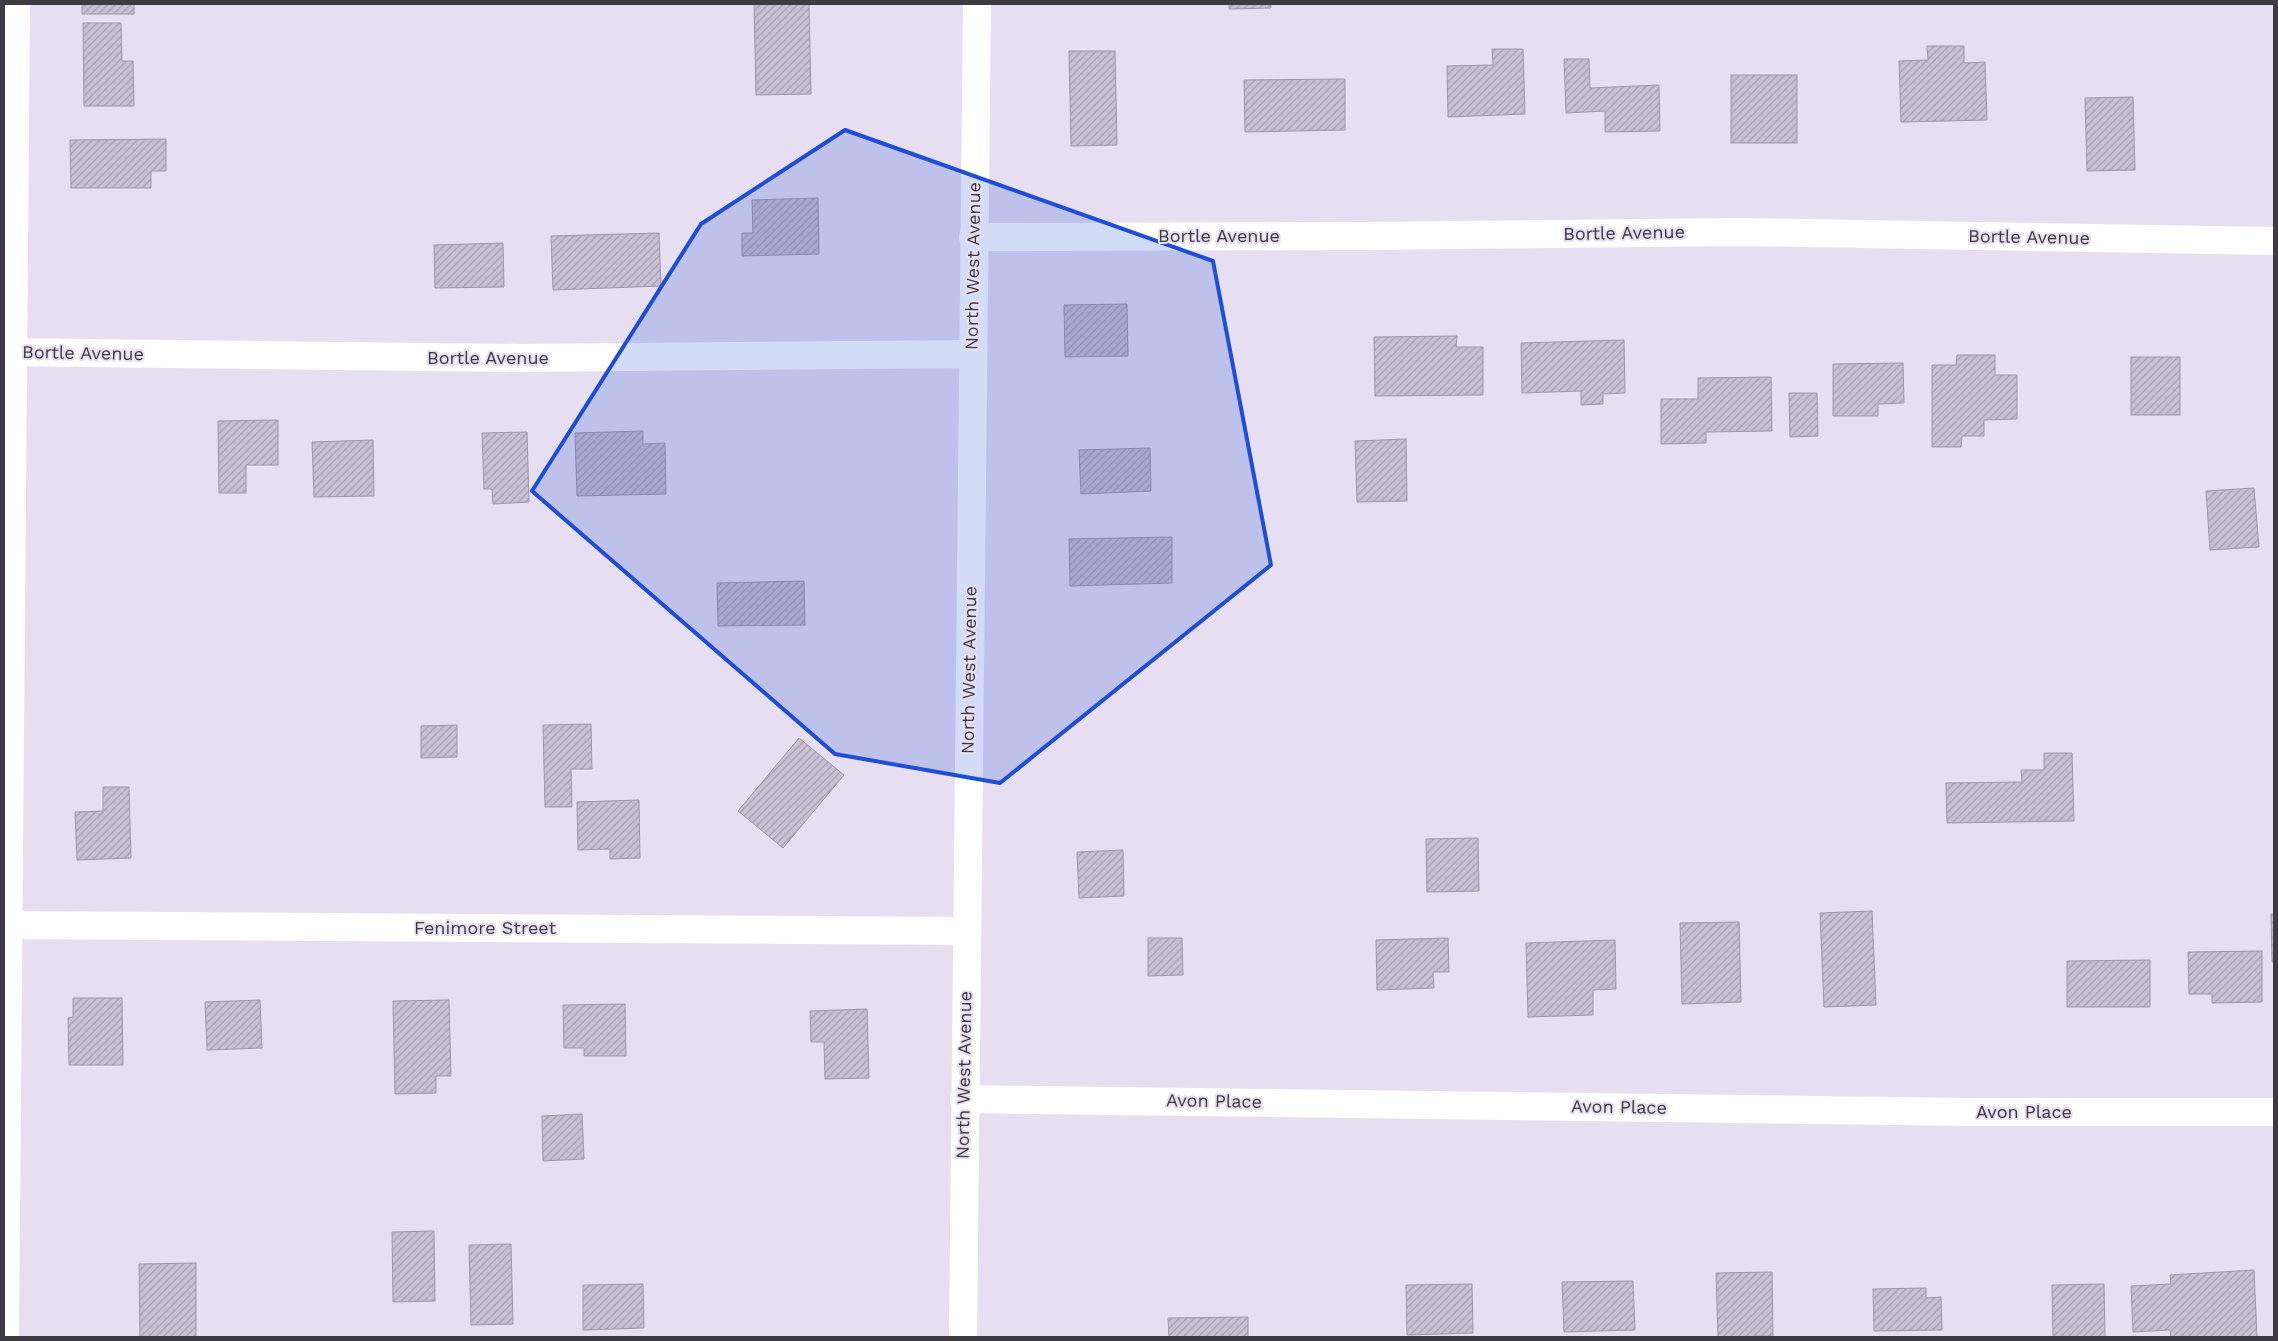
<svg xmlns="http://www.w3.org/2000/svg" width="2278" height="1341" font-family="'Work Sans',sans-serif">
  <defs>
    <pattern id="building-hatch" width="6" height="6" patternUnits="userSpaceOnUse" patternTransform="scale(1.25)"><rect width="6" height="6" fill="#c9c1d3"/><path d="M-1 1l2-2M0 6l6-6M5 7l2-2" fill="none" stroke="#a59ead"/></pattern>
  </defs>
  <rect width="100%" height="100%" fill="#e7dff1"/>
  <g fill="url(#building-hatch)" stroke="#9f97a8">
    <rect x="82" y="4" width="52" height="10"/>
    <path d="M754,4h55l2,90 -55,1z"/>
    <path d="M1229,4h42v4l-42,1z"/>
    <path d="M83,23h38l1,38h11l1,45h-50z"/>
    <path d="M1927,46h37v17l21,-1 2,58 -86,2 -2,-61 29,-1z"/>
    <path d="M1492,49h31l2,65 -77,3 -1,-51 46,-1z"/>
    <path d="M1069,51h46l2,94 -46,1z"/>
    <path d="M1564,59h25l1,29 69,-3 1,46 -55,1v-21l-39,2z"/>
    <rect x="1731" y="75" width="66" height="68"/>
    <path d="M1345,79v51l-100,2 -1,-52z"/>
    <path d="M2133,97l2,73 -48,1 -2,-73z"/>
    <path d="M166,139v32h-15v17h-80l-1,-48z"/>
    <path d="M818,198l1,56 -77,2v-23h11l-1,-33z"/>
    <path d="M659,233l2,53 -108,4 -2,-54z"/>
    <path d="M503,243l1,44 -69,1 -1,-43z"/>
    <path d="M1127,304l1,52 -63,1 -1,-52z"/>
    <path d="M1457,336l-1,11h27v48l-108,1 -1,-59z"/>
    <path d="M1624,340l1,53 -22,1v10l-22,1v-14l-59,2 -1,-50z"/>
    <path d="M1957,355h38v20h22v44l-33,1v16h-22l-1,11h-29v-82h24z"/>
    <rect x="2131" y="357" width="49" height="58"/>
    <path d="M1903,363l1,40 -26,1v12h-45v-52z"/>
    <path d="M1771,377l1,54 -66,1v11l-45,1v-45h37v-21z"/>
    <path d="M1789,393h28l1,43 -28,1z"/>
    <path d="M278,420v45h-32v28h-27l-1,-72z"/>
    <path d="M643,431v13l22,-1 1,51 -89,2 -2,-63z"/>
    <path d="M527,432l2,70 -36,2 -1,-15h-8l-2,-56z"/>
    <path d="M1406,439l1,62 -50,1 -2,-61z"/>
    <path d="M373,440l1,56 -60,1 -2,-55z"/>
    <path d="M1150,448l1,43 -70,3 -2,-44z"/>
    <path d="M2254,488l5,59 -49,3 -4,-59z"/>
    <path d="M1172,537v46l-102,3 -1,-47z"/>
    <path d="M804,581l1,44 -87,1 -1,-43z"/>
    <path d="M591,724l1,45h-21l1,38h-27l-2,-82z"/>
    <path d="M457,725v32l-36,1v-32z"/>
    <path d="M799,738l45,37 -61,73 -45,-37z"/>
    <path d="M2044,753h28l2,68 -127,2 -1,-40 76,-1 -1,-12h23z"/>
    <path d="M103,787h26l2,71 -54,2 -2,-48 28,-1z"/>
    <path d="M639,800l1,58 -30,1v-10l-32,1 -1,-48z"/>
    <path d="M1478,838l1,53 -52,1 -1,-53z"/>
    <path d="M1123,850l1,46 -45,2 -2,-46z"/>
    <path d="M1872,911l4,94 -52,2 -4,-94z"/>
    <path d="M2271,914h3v48h-2z"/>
    <path d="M1739,922l2,80 -59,2 -2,-81z"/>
    <path d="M1148,938h34l1,37 -35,1z"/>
    <path d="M1448,938l1,34h-16l1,16 -57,2 -1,-50z"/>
    <path d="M1615,940l1,49 -23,1v25l-65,2 -2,-74z"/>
    <path d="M2262,951v51l-50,1v-9h-23l-1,-42z"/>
    <path d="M2150,960v47h-83v-46z"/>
    <path d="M73,998h49l1,67h-54l-1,-47 5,-1z"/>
    <path d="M260,1000l2,48 -55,2 -2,-48z"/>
    <path d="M449,1000l2,76h-15v17l-41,1 -2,-93z"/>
    <path d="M625,1004l1,52h-42v-8h-20l-1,-43z"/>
    <path d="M867,1009l2,69 -44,1 -1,-37h-13l-1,-31z"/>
    <path d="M582,1114l2,45 -41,2 -1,-45z"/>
    <path d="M434,1231l1,70 -42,1 -1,-70z"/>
    <path d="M511,1244l2,80 -42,1 -2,-80z"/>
    <path d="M196,1263v74h-56l-1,-73z"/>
    <path d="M2254,1270l3,67h-86l-1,-7 -37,2 -2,-46 40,-2 -1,-9z"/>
    <path d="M1772,1272l1,64 -55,1 -2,-64z"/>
    <path d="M1633,1281l2,49 -71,2 -2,-50z"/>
    <path d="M643,1284l1,44 -61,2v-45z"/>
    <path d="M1472,1284l1,49 -66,2 -1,-50z"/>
    <path d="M2104,1284l1,53h-52l-1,-52z"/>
    <path d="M1926,1288v10l15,-1 1,33 -68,1 -1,-42z"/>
    <path d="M1248,1317v20h-79l-1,-19z"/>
  </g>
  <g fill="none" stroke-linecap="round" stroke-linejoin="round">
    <g stroke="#fff" stroke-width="28">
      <path d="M973,237l389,-1 381,-4 531,9"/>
      <path d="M4,352l516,6 452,-4"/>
      <path d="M4,925l962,6"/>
      <path d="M964,1099l1005,13h305"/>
      <path d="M5,1337l11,-1333"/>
      <path d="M963,1337l14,-1333"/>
    </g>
  </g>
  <path fill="#1d4ed8" fill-opacity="0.2" stroke="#1d4ed8" stroke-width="4" stroke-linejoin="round" d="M845,130l368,131 58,304 -271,218 -165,-29 -303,-263 169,-267z"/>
  <g text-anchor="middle" stroke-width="4" stroke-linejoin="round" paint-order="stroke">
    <g font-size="18" fill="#3e3a41" stroke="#e7dff1">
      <text transform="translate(1624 233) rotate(-1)" y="6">Bortle Avenue</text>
      <text x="1219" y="242">Bortle Avenue</text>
      <text transform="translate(2029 237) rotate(1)" y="6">Bortle Avenue</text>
      <text transform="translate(973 266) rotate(-89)" y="6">North West Avenue</text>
      <text transform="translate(83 353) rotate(1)" y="6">Bortle Avenue</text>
      <text x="488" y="364">Bortle Avenue</text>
      <text transform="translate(969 670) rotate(-89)" y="6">North West Avenue</text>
      <text x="485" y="934">Fenimore Street</text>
      <text transform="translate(964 1075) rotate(-89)" y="6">North West Avenue</text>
      <text transform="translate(1214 1101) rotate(1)" y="6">Avon Place</text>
      <text transform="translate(1619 1107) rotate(1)" y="6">Avon Place</text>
      <text x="2024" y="1118">Avon Place</text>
    </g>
  </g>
  <rect width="2278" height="1341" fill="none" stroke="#3e3a41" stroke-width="10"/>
</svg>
